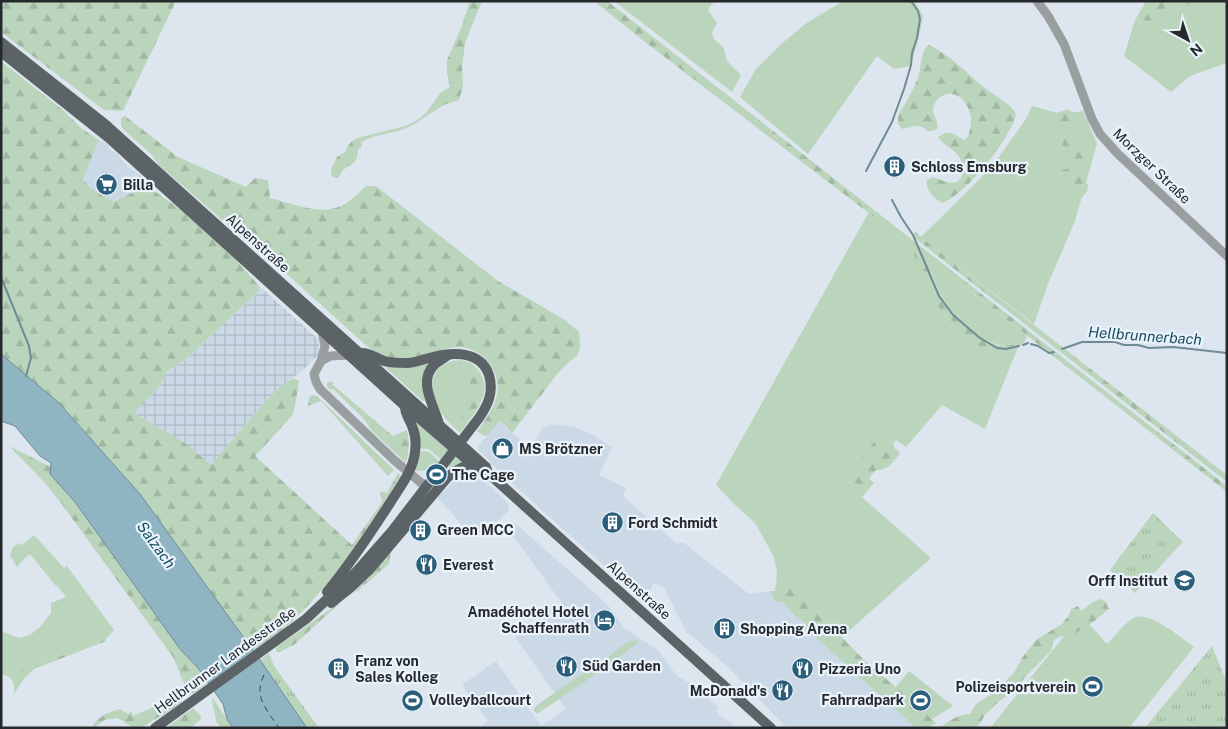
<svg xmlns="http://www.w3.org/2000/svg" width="1228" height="729" font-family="'Public Sans',sans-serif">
  <defs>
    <pattern id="industrial-grid" width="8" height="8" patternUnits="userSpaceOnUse" patternTransform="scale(1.25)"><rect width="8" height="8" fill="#cbd9e6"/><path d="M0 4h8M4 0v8" fill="none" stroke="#aebac5"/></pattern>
    <pattern id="forest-firs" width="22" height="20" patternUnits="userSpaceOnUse" patternTransform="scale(1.25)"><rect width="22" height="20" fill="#bad5bc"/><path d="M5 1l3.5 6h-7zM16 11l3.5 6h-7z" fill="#a0b7a2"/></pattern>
    <pattern id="park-tufts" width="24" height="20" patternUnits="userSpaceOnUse" patternTransform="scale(1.25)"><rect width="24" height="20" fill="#bad5bc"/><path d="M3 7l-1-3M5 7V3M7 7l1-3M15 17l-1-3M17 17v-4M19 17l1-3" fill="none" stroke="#a0b7a2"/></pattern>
  </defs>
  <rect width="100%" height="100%" fill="#dde6ee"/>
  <g fill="#cbd9e6">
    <path d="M99,140l10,5 -1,4 8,4 12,14 17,11 2,8 -34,16 -23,-14 -7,-9z"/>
    <path d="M499,421l13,12 18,14 13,-19 9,-4 22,3 19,8 19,12 -13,28 27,13 -3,8 53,47h8l65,51 21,-3 5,10 9,2 12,14 9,5v6l111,100h-129l-58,-60 -36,-31 -6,-4 -23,-45 -10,-5 -10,19 -153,-138 -3,-5 -11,-11z"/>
    <path d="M469,473l5,1 9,6 26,24 -1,7 -8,8 -29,20 -18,-25 -16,-16 20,-20 6,-4z"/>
    <path d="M513,523l3,1 91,80 18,25 33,21 19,26 15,8 27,24 -3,2 3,5 19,13h-259l9,-7 -26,-36 34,-24 45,65 25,-17 -51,-72 47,-34 -55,-75z"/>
  </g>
  <path fill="url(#industrial-grid)" d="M259,286l60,54v14l-18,18 -23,16 -21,23 -46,54 -26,-22 -51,-30 27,-28 6,-14 18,-11 72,-67z"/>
  <g fill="#bad5bc">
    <path d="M614,1h103l-5,3 -4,6 9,13 -5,10 2,6 9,8 2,5 2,9 14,14 -9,17z"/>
    <path d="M843,1h47l3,2 2,-2h19l9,15 -4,20 -8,30 -17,3 -17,-13 -69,98 -68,-57 16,-28 24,-24 25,-21z"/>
    <path d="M1193,1h9l4,2 7,-2h14v62l-37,13 -19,16 -47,-36 11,-36 14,1 27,-8z"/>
    <path d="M1032,106l29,8 22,-3 14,33 -22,77 -27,63 -14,40 -113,-87 70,-69 35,-49z"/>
    <path d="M426,113l2,2c-7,5 -15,11 -24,14 -14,5 -29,5 -42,13l-1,-2 -4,-2 48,-12 11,-5z"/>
    <path d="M869,212l43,34 15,40 7,14 14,19 31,26 14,7 23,-3 2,-2 -33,82 -43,-24 -36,42 -10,-7 -2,3 -14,-9 -22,58 11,-14 5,5 -12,14 68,60v2l-88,78 -45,-46 -21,-7 1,-12 -3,-15 -19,-34 -22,-20 -17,-18z"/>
    <path d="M924,255l103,81 -4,9c-9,-1 -19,1 -27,-1 -9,-2 -17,-9 -24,-14 -26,-23 -36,-42 -48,-75z"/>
    <path d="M460,360l9,2 -7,6 8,15 -10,32 6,10 -6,8c-8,-7 -16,-15 -21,-24 -12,-23 -9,-46 21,-49z"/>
    <path d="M429,362l3,1 -5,37 -4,1 -36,-32v-2l17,1z"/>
    <path d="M413,417l51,44 -11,9 -24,-21 -12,-1z"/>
    <path d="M418,451l11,1 10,9 -1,2 9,7 -13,17 -9,-7 10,-14c-7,4 -14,7 -22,3z"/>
    <path d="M34,535l30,33 3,-2 47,64 -8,9 -93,35 -7,-3 -5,-1v-39l18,7 11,-3 10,-8 11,-14v-10l15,-6 -9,-12 -1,1 -26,-32 -5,4 -8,9 -7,-11 3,-9 6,-4 3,2z"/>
    <path d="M1081,615l26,29c7,-7 16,-19 25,-25 15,-11 49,19 62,28l-65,81h-139z"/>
    <path d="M635,640l4,2 -33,25 -1,-4c3,-8 21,-22 30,-23z"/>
    <path d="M596,664l3,1 3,5 -65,44 -4,-4 4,-5z"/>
    <path d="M909,671l44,35 -32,20 -32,-31z"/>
    <path d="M213,698l6,10 14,20h-12l-5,-7 -4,-22z"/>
  </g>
  <g fill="url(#forest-firs)">
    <path d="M1,1h175l-53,110 -19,-1 -103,-78z"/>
    <path d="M470,1h12l-17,42 -3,25 1,18 -4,14 -15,5 -16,10 -2,-2 15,-21 9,-5 -3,-14v-13l14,-32z"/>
    <path d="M594,1h13l620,485v6l-302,-236c8,31 25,56 50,76 7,5 15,12 23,13 7,1 13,0 20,-1l1,1c-24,29 -73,-25 -85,-45 -10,-17 -17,-36 -22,-54l-267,-204z"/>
    <path d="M1146,1h47c-21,16 -32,22 -58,19z"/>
    <path d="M929,45c23,11 40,31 60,46 9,7 23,14 27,23 -6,26 -48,78 -73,89 -8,-3 -18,-13 -16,-23l6,-3c6,2 13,5 19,6 14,0 12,-20 6,-28 -6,-7 -15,-10 -20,-18 12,-8 15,-3 26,3l3,-2c3,-6 4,-12 4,-19 -1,-12 -10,-28 -24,-25 -5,1 -10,5 -12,9 -6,11 5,17 2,26 -14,6 -9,-2 -19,-3 -5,0 -11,2 -16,3l-4,-5v-7l1,-3c7,-12 16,-26 20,-40 3,-10 1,-23 10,-29z"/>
    <path d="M1,61l63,50 17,17 18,12 -16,39 7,9 23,14 34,-16 36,25 46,41 30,34 -1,6 -73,68 -18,11 -6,14 -27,28 51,30 26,22 46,-54 21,-23 15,-10 6,3 -4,25 -3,10 -37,40 97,89 30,-43 -2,-11 7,2 11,-20 3,3c-32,52 -66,106 -111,147 -12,11 -25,19 -37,28l-113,-157 -82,-92 -57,-48z"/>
    <path d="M1068,109l3,2 1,1c0,8 -3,18 0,25 5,10 18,16 13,28l-6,2 2,8 7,10 -1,7 -5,5 -4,-2 -5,-8 -6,-1 -4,-11 -1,-5 9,-2 1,-7v-8l-10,-8 -3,-22 -2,-10z"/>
    <path d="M125,116l53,41 68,30 9,-9 13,2 2,18c25,6 56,21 79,3 6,-4 11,-10 17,-15h10l122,95 67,39 14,12 1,16 -3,8 -7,5 -12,12 -46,60 -6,-7 -7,-5 -11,14 -4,1 -7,-5c8,-10 18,-24 20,-37 4,-22 -13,-45 -36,-47 -7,0 -15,2 -22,4 -20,5 -41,12 -61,3 -3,-1 -6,-4 -9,-6l-80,-72 -35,-28 -96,-84 -6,-9 -30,-27 -1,-5v-5z"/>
    <path d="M357,138l4,2 1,6 -4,4 -1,7 -2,5 -12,8 -5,8 -5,-1 -2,-3v-5l6,-12 8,-5 5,-9z"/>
    <path d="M916,232l5,5 306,238v7l-315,-246z"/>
    <path d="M469,362c27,19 14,41 -3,63l-6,-10 10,-32 -8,-15z"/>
    <path d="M332,381l1,4 60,51 14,-6c3,12 2,21 -1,33l-35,-33 -6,-10 -31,-30 -5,-1 -2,-3v-3z"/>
    <path d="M312,395l5,1 77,74 -6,6 -67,-75 -13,5 1,-9z"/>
    <path d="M880,434l14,9v4l6,6c-8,10 -11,17 -24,17l-18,22 -12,-11v-3z"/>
    <path d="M9,446l42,21 -1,7 25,28 105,147 18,19 10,15 -17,12c-9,-11 -12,-26 -18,-38l-112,-154 -16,-20z"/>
    <path d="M391,551l-2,13 -34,29 2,-4 16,-16z"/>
    <path d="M776,584l21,7 66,68 42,36 6,5 25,23 -9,5h-11l-111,-100 -1,-6 -8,-5 -12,-14 -9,-2 -5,-10h5z"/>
    <path d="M1101,599l4,2 4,8 -17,14 -21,13 -3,1 -6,-1 -8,4 -3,11 -25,25 -9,11 -3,5 -15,9 -14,14 -8,13h-37c9,-7 18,-14 30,-14l6,-10 19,-12 19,-19 8,-15 14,-18 26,-16 7,-9 2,-6 7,-3 3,5 12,-9z"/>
    <path d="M342,601l-47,43 -17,9 -3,-5z"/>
    <path d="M106,639v2l-72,28 -10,10 -11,16c3,-10 0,-20 -12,-20v-5l5,1 7,3z"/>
    <path d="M178,696l3,4 -1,1 1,2 -18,12 -8,4 -14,9h-8l-10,-7 -6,-3 -8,1 -5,1 -9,8h-4c7,-12 16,-15 29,-19l8,5 3,-3 2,5z"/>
    <path d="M193,708l8,8v2l-1,2 -9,8h-25z"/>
  </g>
  <g fill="url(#park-tufts)">
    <path d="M1153,513l30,29 -48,51 -25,-23z"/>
    <path d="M1212,646l15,37v45h-82z"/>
    <path d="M269,653l5,13 45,62h-12l-47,-68z"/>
  </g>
  <path fill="#8fb5c2" stroke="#708b95" d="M1,354l57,48 82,92 120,166 47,68h-74l-6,-9 -4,-15 -25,-36 -18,-19 -105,-147 -25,-28 1,-11 -11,-7 -25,-30 -14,-5z"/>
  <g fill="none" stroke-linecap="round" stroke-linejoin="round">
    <g stroke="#708b95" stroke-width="2">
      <path d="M866,171l26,-49 12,-33 7,-24 1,-12 5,-15 3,-19 -2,-8 -7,-10"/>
      <path d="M892,200l9,17 12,18 26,61 14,19 27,23 17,10 9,1 13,-3"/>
      <path d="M1,277l28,69 2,12 -5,18"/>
      <path d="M1031,344l7,2 11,7 5,-1"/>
      <path d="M1023,345l5,-2"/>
      <path d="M1062,349l20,-7h33l9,3h14l11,3 24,-1 54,6"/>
    </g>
    <path stroke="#194d5d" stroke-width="1" stroke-dasharray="6 5" stroke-linecap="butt" d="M264,675c-11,22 3,35 15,53"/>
    <g stroke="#999ea0" stroke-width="9">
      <path d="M1037,1l11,15 16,28 28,75 8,15 18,20 109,102"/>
      <path d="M322,331l3,15 -4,15 -7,13 2,8 4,7 74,71 32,27"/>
      <path d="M321,361l9,-5 20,-1"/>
    </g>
    <g stroke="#5b6367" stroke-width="10">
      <path d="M1,42l105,83 380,342 2,6 283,255"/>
      <path d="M1,52l108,86 296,268 75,65"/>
      <path d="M439,424c-5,-19 -22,-43 -4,-60 4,-3 9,-6 13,-9"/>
      <path d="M327,592c23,-28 43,-58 63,-89 9,-15 23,-32 25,-51 1,-8 1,-16 -2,-23 -2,-8 -8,-14 -8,-22"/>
      <path d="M331,603l19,-15 20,-19 77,-91 7,-6 17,-9"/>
      <path d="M155,728l151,-109 50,-47 36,-41 87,-113c9,-13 15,-26 10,-43 -8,-24 -35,-23 -56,-18 -9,2 -18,6 -26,6 -8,0 -16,0 -23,-2 -8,-3 -14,-8 -22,-8"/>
    </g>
    <path stroke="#71777c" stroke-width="2" stroke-dasharray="6 6" stroke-linecap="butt" d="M1,727l1,1"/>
  </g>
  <defs>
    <symbol id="building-disc" viewBox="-11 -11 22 22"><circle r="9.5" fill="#2a5e7a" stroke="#eaf3fb"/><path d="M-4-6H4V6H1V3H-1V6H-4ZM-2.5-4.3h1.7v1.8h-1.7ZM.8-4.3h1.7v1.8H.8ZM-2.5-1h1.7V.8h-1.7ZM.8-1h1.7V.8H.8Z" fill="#fff"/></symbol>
    <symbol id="supermarket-disc" viewBox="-11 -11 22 22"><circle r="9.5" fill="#2a5e7a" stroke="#eaf3fb"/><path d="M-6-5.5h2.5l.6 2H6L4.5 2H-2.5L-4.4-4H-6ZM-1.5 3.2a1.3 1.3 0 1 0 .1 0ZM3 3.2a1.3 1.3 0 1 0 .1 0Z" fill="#fff"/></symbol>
    <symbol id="shop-disc" viewBox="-11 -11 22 22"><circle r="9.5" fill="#2a5e7a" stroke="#eaf3fb"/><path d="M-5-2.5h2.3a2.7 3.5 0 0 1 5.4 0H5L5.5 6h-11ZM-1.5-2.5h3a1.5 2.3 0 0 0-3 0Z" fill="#fff"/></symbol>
    <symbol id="stadium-disc" viewBox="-11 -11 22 22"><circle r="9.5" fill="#2a5e7a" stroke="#eaf3fb"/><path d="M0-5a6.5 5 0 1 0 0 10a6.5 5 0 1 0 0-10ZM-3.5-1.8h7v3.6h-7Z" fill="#fff"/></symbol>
    <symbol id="restaurant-disc" viewBox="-11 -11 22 22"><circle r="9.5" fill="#2a5e7a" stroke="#eaf3fb"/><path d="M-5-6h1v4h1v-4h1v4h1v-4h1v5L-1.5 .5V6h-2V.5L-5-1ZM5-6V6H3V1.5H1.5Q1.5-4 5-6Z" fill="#fff"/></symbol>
    <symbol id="university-disc" viewBox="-11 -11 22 22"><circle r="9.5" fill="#2a5e7a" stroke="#eaf3fb"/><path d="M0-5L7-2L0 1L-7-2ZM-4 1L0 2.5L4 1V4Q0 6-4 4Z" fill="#fff"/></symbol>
    <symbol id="hotel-disc" viewBox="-11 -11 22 22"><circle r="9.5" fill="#2a5e7a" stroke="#eaf3fb"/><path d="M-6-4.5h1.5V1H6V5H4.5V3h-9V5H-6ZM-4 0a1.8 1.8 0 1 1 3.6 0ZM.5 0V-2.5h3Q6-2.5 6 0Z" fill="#fff"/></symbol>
  </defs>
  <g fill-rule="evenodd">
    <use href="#building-disc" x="882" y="154" width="25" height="25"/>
    <use href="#supermarket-disc" x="94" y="172" width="25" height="25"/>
    <use href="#shop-disc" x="490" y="436" width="25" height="25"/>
    <use href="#stadium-disc" x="424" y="462" width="25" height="25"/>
    <use href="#building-disc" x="600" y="510" width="25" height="25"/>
    <use href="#building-disc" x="408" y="518" width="25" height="25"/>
    <use href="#restaurant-disc" x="414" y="552" width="25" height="25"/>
    <use href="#university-disc" x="1172" y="568" width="25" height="25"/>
    <use href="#hotel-disc" x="592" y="608" width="25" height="25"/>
    <use href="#building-disc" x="712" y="616" width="25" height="25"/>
    <use href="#restaurant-disc" x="554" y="654" width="25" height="25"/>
    <use href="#building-disc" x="326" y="656" width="25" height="25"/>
    <use href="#restaurant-disc" x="790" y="656" width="25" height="25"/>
    <use href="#stadium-disc" x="1080" y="674" width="25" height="25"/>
    <use href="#restaurant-disc" x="770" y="678" width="25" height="25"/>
    <use href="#stadium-disc" x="400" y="688" width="25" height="25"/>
    <use href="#stadium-disc" x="908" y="688" width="25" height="25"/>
  </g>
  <g text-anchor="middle" stroke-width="4.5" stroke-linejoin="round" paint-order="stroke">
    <g font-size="14" fill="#26292c" stroke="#eaf3fb">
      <text transform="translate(1152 166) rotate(44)" y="5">Morzger Straße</text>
      <text transform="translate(258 243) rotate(42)" y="5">Alpenstraße</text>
      <text transform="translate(639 590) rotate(42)" y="5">Alpenstraße</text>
      <text transform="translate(225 660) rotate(-36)" y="5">Hellbrunner Landesstraße</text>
    </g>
    <g font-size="14" font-weight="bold" fill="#26292c" stroke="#eaf3fb" text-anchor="start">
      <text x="911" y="172">Schloss Emsburg</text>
      <text x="123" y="190">Billa</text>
      <text x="519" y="454">MS Brötzner</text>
      <text x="452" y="480">The Cage</text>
      <text x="628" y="528">Ford Schmidt</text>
      <text x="437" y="535">Green MCC</text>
      <text x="443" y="570">Everest</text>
      <text x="1168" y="586" text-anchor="end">Orff Institut</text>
      <text x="589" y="617" text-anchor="end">Amadéhotel Hotel<tspan x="589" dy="16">Schaffenrath</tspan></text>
      <text x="740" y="634">Shopping Arena</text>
      <text x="355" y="666">Franz von<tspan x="355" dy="16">Sales Kolleg</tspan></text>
      <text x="582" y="671">Süd Garden</text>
      <text x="819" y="674">Pizzeria Uno</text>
      <text x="1076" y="692" text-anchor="end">Polizeisportverein</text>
      <text x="767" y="696" text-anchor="end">McDonald's</text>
      <text x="429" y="705">Volleyballcourt</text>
      <text x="904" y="705" text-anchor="end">Fahrradpark</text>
    </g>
    <g font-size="15" font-style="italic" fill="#194d5d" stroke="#eaf3fb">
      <text transform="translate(1145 336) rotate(4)" y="5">Hellbrunnerbach</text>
      <text transform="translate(156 545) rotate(54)" y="5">Salzach</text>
    </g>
  </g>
  <rect width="1228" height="729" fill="none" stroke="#26292c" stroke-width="5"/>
  <g transform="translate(1188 40) rotate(140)" stroke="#eaf3fb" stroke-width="4" paint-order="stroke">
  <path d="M0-4L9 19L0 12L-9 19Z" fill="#26292c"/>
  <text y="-8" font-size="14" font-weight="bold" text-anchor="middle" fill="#26292c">N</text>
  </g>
</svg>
